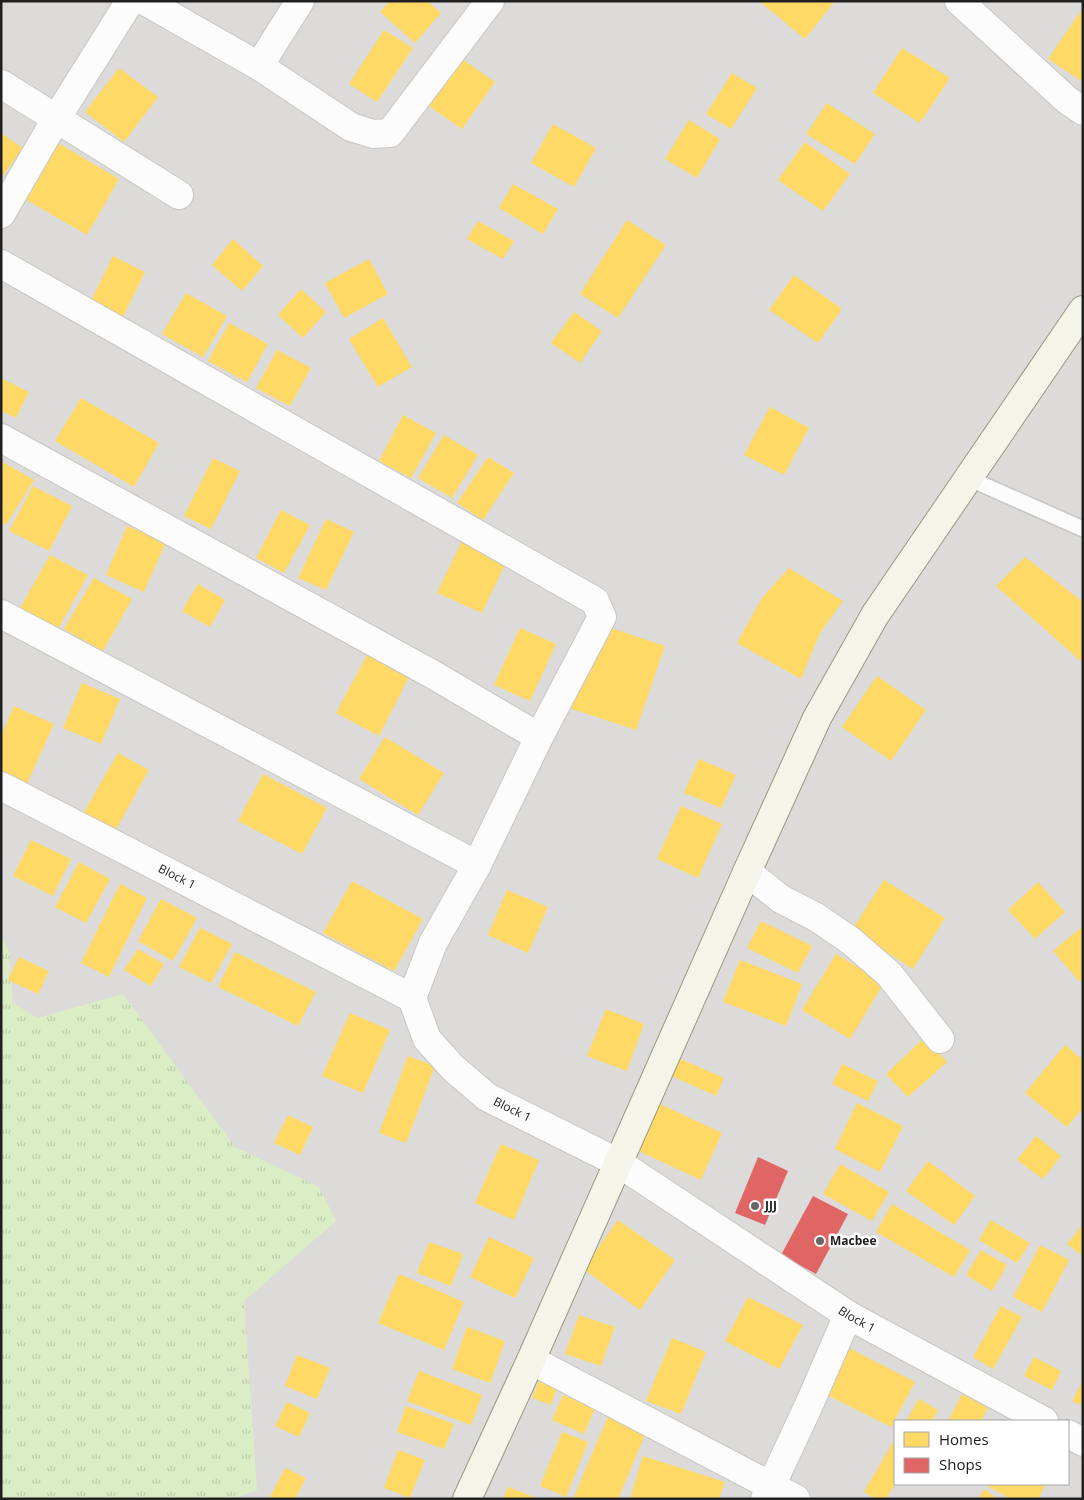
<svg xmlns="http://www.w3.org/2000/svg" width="1084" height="1500" font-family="'Open Sans',sans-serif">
  <defs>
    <pattern id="grass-tufts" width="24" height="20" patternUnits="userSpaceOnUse" patternTransform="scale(1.25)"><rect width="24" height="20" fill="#dbedc5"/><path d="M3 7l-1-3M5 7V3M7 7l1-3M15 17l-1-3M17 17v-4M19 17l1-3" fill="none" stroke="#bccba9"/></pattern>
  </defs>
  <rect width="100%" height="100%" fill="#eeece8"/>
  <path fill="#dddbd9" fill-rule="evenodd" d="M1,1h1082v1498h-1082zM895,1421h173v63h-173z"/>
  <path fill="url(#grass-tufts)" d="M1,934l8,18 4,51 24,15 86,-24 112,153 84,40 17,34 -92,80 13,189 -25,9h-231z"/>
  <g fill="#ffd966">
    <path d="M390,1h37l14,12 -26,30 -35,-31z"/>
    <path d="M759,1h76l-30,38z"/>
    <path d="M1083,8v74l-35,-23z"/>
    <path d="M384,30l29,18 -36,54 -28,-18z"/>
    <path d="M902,48l48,30 -30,45 -47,-30z"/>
    <path d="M452,52l43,30 -33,47 -43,-30z"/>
    <path d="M119,68l39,29 -34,45 -39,-30z"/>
    <path d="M732,73l25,15 -26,41 -25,-15z"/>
    <path d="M827,103l48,31 -20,30 -49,-30z"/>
    <path d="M689,120l31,19 -23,39 -32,-19z"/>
    <path d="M553,124l43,24 -22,39 -43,-24z"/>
    <path d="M1,133l22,15 -22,30z"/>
    <path d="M805,142l45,32 -27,37 -45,-31z"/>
    <path d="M58,143l61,36 -32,56 -62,-36z"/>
    <path d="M513,184l45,25 -15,25 -44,-26z"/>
    <path d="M627,220l39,25 -48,73 -38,-24z"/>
    <path d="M478,221l36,20 -11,18 -36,-20z"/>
    <path d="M233,239l30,27 -21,25 -30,-26z"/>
    <path d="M113,256l32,16 -22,45 -32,-16z"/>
    <path d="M369,259l19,35 -44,24 -19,-35z"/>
    <path d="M794,275l48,34 -24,34 -49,-33z"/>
    <path d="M301,289l25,23 -23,26 -25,-23z"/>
    <path d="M186,293l41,23 -24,41 -41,-23z"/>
    <path d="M574,312l28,19 -22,32 -29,-20z"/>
    <path d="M383,318l29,49 -34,20 -29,-48z"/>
    <path d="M229,323l39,21 -21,38 -39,-21z"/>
    <path d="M277,350l34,18 -21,38 -34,-18z"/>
    <path d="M1,378l28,14 -13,26 -15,-7z"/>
    <path d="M81,398l78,45 -25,44 -79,-46z"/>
    <path d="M770,407l39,21 -25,47 -40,-20z"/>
    <path d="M403,415l33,18 -25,45 -32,-17z"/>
    <path d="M444,435l34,20 -26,43 -34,-20z"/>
    <path d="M488,457l26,16 -31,47 -26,-17z"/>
    <path d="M213,458l27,13 -29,58 -27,-13z"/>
    <path d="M1,461l33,19 -28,45 -5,-3z"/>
    <path d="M33,486l39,20 -23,45 -40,-20z"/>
    <path d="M281,510l29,15 -26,48 -28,-15z"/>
    <path d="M326,519l28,13 -28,58 -28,-12z"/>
    <path d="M127,526l39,16 -22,50 -38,-17z"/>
    <path d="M462,541l44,21 -24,51 -45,-20z"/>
    <path d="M50,555l38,20 -31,56 -38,-21z"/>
    <path d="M1025,557l58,45v61l-87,-77z"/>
    <path d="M789,568l54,33 -23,32 -19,46 -64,-36 25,-45z"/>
    <path d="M94,578l38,21 -29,52 -39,-22z"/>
    <path d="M198,584l27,16 -15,27 -28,-16z"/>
    <path d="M602,625l63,21 -29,84 -67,-22z"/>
    <path d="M520,628l36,16 -26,57 -36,-16z"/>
    <path d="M367,655l42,22 -30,59 -43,-23z"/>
    <path d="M877,676l49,34 -35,51 -49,-34z"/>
    <path d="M82,683l38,16 -19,45 -38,-16z"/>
    <path d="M14,706l40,18 -29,64 -24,-10v-42z"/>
    <path d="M385,737l59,36 -26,42 -59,-36z"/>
    <path d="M118,753l31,17 -34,61 -32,-17z"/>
    <path d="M699,759l37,16 -15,33 -37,-15z"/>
    <path d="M263,774l64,34 -25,46 -64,-33z"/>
    <path d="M681,806l41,18 -24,54 -41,-19z"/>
    <path d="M31,840l40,19 -18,37 -40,-20z"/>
    <path d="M79,862l31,17 -24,44 -31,-16z"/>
    <path d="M884,880l61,38 -32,51 -61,-39z"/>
    <path d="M352,881l71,38 -29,52 -71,-38z"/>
    <path d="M1038,882l27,30 -30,27 -27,-29z"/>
    <path d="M120,884l27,14 -38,79 -28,-14z"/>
    <path d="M507,890l41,17 -20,46 -40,-18z"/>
    <path d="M161,899l36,19 -24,43 -35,-20z"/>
    <path d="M761,921l51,25 -14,27 -51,-25z"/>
    <path d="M1083,926v53l-3,3 -27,-31z"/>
    <path d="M200,928l32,16 -21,39 -32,-16z"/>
    <path d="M138,949l26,15 -13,22 -27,-16z"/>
    <path d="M235,952l81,40 -18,34 -80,-39z"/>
    <path d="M836,954l48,29 -34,56 -48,-29z"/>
    <path d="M19,957l30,14 -11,23 -30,-14z"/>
    <path d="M740,960l62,24 -16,42 -63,-24z"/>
    <path d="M606,1009l38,15 -17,47 -40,-15z"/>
    <path d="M350,1013l40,17 -27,63 -41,-17z"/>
    <path d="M925,1037l22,25 -39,35 -22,-23z"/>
    <path d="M1065,1045l18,15v48l-16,19 -42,-34z"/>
    <path d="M672,1055l52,23 -8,18 -51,-23z"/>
    <path d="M408,1056l27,10 -29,77 -27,-10z"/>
    <path d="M842,1064l36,17 -10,20 -36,-17z"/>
    <path d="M656,1102l66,31 -21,47 -67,-31z"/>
    <path d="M857,1103l46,23 -23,46 -45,-23z"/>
    <path d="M288,1115l25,12 -13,28 -26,-12z"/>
    <path d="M1036,1136l25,20 -18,23 -26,-19z"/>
    <path d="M501,1144l38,16 -25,60 -39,-17z"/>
    <path d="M928,1161l47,35 -21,29 -48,-34z"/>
    <path d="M840,1164l49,28 -17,29 -49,-27z"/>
    <path d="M892,1204l78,46 -16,27 -78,-45z"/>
    <path d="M618,1220l57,40 -35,50 -57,-41z"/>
    <path d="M991,1220l39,23 -13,20 -38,-23z"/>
    <path d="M1083,1224v32l-16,-12z"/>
    <path d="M489,1237l45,21 -19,40 -45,-21z"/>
    <path d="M429,1242l34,12 -12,32 -34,-13z"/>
    <path d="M1040,1245l29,15 -27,52 -29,-15z"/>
    <path d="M981,1250l26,15 -15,26 -26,-16z"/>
    <path d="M399,1274l65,28 -20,48 -66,-27z"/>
    <path d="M748,1297l55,28 -24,44 -54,-28z"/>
    <path d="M1001,1306l21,11 -29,52 -20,-12z"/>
    <path d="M579,1315l36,12 -14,39 -36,-12z"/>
    <path d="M467,1327l38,14 -15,42 -38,-14z"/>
    <path d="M672,1338l34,14 -25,62 -35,-13z"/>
    <path d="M847,1347l68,35 -24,45 -68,-34z"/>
    <path d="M297,1355l33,13 -13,31 -32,-13z"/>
    <path d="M1034,1357l27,14 -9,19 -28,-14z"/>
    <path d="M419,1371l63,24 -11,30 -64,-24z"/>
    <path d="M539,1381l18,7 -6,17 -19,-7z"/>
    <path d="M1083,1381v25l-11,-5z"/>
    <path d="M962,1394l26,14 -7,13h-33z"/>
    <path d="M563,1395l32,13 -11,26 -32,-14z"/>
    <path d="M919,1399l19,11 -6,11h-26z"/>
    <path d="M287,1402l23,11 -11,24 -24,-11z"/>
    <path d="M406,1406l48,18 -10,25 -47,-17z"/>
    <path d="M609,1414l38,16 -29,69h-45z"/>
    <path d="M562,1432l26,10 -22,55 -26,-11z"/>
    <path d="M895,1439v45l-9,15h-10l-12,-7z"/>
    <path d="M398,1450l27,10 -15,38 -26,-10z"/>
    <path d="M643,1456l82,26 -6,17h-89z"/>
    <path d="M285,1468l21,10 -11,21h-21l-4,-2z"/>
    <path d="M984,1484h62l-8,15h-27z"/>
    <path d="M508,1487l31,12h-36z"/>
    <path d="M984,1489l14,10h-20z"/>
  </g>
  <g fill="#e06666">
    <path d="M758,1157l30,14 -23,54 -30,-12z"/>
    <path d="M813,1196l35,18 -32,60 -35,-19z"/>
  </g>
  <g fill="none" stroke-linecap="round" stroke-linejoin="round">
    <defs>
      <path id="lane" d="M968,478l115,51"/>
      <g id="street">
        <path d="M145,1l114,65 92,61 22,7 17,-1 100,-132"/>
        <path d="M959,1l108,99 16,11"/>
        <path d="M259,66l41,-65"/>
        <path d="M1,84l178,111"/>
        <path d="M1,214l55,-95 74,-118"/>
        <path d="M1,264l594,337 7,16 -63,120 -62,128 -44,78 -21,55"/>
        <path d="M1,438l431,236 107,63"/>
        <path d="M1,614l476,251"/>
        <path id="s1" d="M1,786l411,212 15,41 26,29 34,29 130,65 231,153 196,106"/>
        <path d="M747,872l34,27 35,18 35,24 38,33 51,65"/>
        <path d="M531,1360l265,139"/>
        <path d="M1068,1434l15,8"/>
        <path d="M765,1499l43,-92 40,-92"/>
      </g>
      <path id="secondary" d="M467,1499l64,-139 216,-488 70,-154 58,-103 208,-305"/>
    </defs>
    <use href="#lane" stroke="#c7c6c4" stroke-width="18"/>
    <use href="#street" stroke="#c7c6c4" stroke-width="30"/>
    <use href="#secondary" stroke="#98987f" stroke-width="30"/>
    <use href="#lane" stroke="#fcfcfc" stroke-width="15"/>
    <use href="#street" stroke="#fcfcfc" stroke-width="28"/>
    <use href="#secondary" stroke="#f4f4eb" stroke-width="28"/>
  </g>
  <g fill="#686766" stroke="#fff" stroke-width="2">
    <circle cx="755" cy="1206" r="5"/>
    <circle cx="820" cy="1241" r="5"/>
  </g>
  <g text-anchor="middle" stroke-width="5" stroke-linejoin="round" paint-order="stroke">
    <g font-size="12" fill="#202020" stroke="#fff">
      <text dy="4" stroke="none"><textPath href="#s1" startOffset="198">Block 1</textPath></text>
      <text dy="4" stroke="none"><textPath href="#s1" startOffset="618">Block 1</textPath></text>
      <text dy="4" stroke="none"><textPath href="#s1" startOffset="1022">Block 1</textPath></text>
    </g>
    <g font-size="12" font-weight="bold" fill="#202020" stroke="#fff" text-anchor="start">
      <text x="765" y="1210">JJJ</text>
      <text x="830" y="1245">Macbee</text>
    </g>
  </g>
  <rect width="1084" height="1500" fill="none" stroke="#202020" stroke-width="5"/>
  <rect x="894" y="1420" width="175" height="65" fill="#ffffff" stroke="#a6a6a6"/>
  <rect x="904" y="1432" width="25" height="15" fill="#ffd966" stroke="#a6a6a6"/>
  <text x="939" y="1445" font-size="15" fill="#202020">Homes</text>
  <rect x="904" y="1458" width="25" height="15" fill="#e06666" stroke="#a6a6a6"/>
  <text x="939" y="1470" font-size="15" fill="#202020">Shops</text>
</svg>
